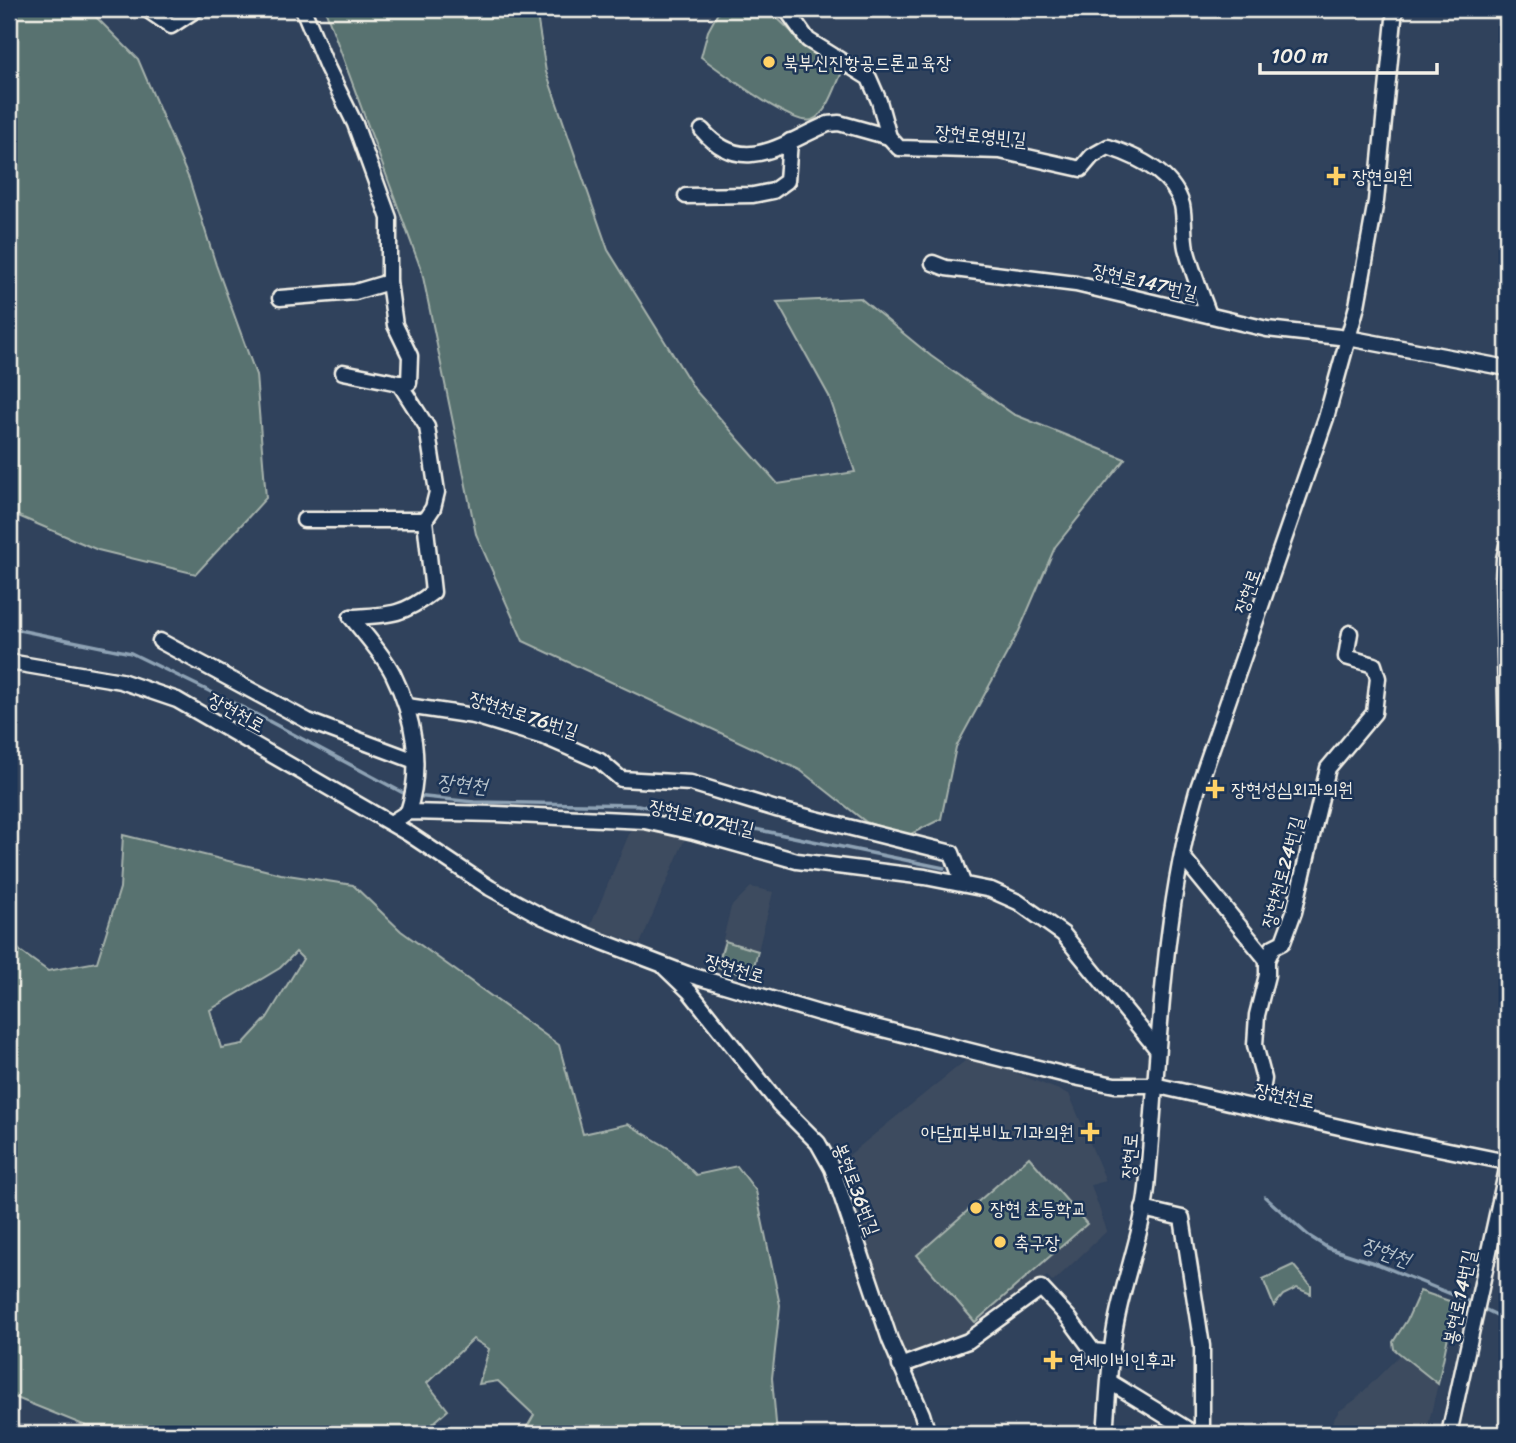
<svg xmlns="http://www.w3.org/2000/svg" width="1516" height="1443" font-family="Sriracha,'Poor Story',sans-serif">
  <rect width="100%" height="100%" fill="#30425c"/>
  <filter id="ink" filterUnits="userSpaceOnUse"><feTurbulence type="fractalNoise" baseFrequency=".0143" numOctaves="2"/><feDisplacementMap in="SourceGraphic" scale="14" xChannelSelector="R" yChannelSelector="G"/><feConvolveMatrix kernelMatrix="1 2 1 2 8 2 1 2 1" color-interpolation-filters="sRGB"/></filter>
  <g filter="url(#ink)">
    <g fill="#3d4b5f">
      <path d="M632,827h28l27,7 -47,110 -50,-17z"/>
      <path d="M751,887l22,5 -22,86 -35,-10 15,-61z"/>
      <path d="M971,1056l98,38 37,87 -15,4 16,46 -54,51 -6,-6 -82,63 -50,20 -14,-5 -63,-190z"/>
      <path d="M1400,1355l38,29 -12,50h-101l14,-23 16,-11z"/>
    </g>
    <g fill="#58726f" stroke="#a6b2ac" stroke-width="2" fill-rule="evenodd">
      <path d="M9,9h79l50,50 51,120 27,86 40,110 10,123 -70,76 -98,-24 -89,-38z"/>
      <path d="M325,9h211l10,63 62,178 87,140 83,94 77,-12 -26,-76 -52,-94 83,-4 71,58 82,58 112,45 -70,88 -36,84 -63,116 -15,72 -34,17 -41,-14 -66,-52 -277,-129 -47,-107 -54,-262z"/>
      <path d="M720,9h48l35,34 40,27c-7,14 -14,43 -31,50 -19,7 -93,-50 -111,-63l7,-26z"/>
      <path d="M123,835l158,39 72,11 48,46 158,114 24,89 45,-10 42,25 26,26 41,-9 19,25 24,114 -8,73 5,56h-254l11,-19 -36,-34 -19,3 10,-35 -16,-10 -46,44 21,27 -27,24h-176l-40,-7 -119,-1 -77,-31v-457l11,13 28,20 49,-9 23,-74zM296,952l7,7 -36,59 -24,26 -22,4 -11,-38 70,-42z"/>
      <path d="M725,941l33,10 -7,26 -34,-10z"/>
      <path d="M1029,1157l58,67 -112,98 -58,-67z"/>
      <path d="M1293,1265l18,21v8l-14,-6 -14,7 -9,11 -11,-27z"/>
      <path d="M1420,1291l35,12 -17,81 -44,-35 -1,-7 14,-22z"/>
    </g>
    <g fill="none" stroke-linecap="round" stroke-linejoin="round">
      <g stroke="#8ea2b4" stroke-width="3.5">
        <path d="M9,628l122,25 119,58 157,84"/>
        <path d="M415,796l59,6 164,3 306,63"/>
        <path d="M1265,1197l44,39 19,12 49,16 96,39"/>
        <path d="M1480,1307l27,13"/>
      </g>
      <defs>
        <g id="minor">
          <path d="M146,9l25,17 26,-17"/>
          <path d="M303,9l24,58 28,57 34,94v64l6,43 15,31 -1,27h-10l28,44 10,65 -4,16 -8,12 8,72c-31,24 -44,23 -82,25"/>
          <path d="M786,9l22,31 61,38 10,23 10,36 10,11 101,3 81,18 11,-13 16,-9c28,9 65,26 74,58 3,14 1,29 4,43 6,23 15,45 23,67"/>
          <path d="M702,130c41,48 80,13 126,-6l11,-1 50,14"/>
          <path d="M686,196l67,-1 20,-4 14,-10 3,-40"/>
          <path d="M933,263l13,5 130,16 191,45 81,9 159,30"/>
          <path d="M280,298l75,-6 34,-10"/>
          <path d="M343,372l56,11"/>
          <path d="M304,520h121"/>
          <path d="M1507,546l-3,13 -1,21 4,163"/>
          <path d="M351,617c14,18 32,37 42,57 21,42 30,93 15,138"/>
          <path d="M160,641l148,80 107,40"/>
          <path d="M9,662l112,19 56,19 232,134 81,54 53,29 60,25 84,32 132,39 255,64 41,8h39l221,50 132,27"/>
          <path d="M407,706l67,10 73,22 53,23 21,18 70,4 85,26 176,44 11,30"/>
          <path d="M391,823l17,-11 88,2 149,7 49,11 103,29 128,16 66,13 27,12 45,32 94,115"/>
          <path d="M1182,856l85,104"/>
          <path d="M665,968l25,24 89,112 39,39 14,25 58,172 32,74 6,20"/>
          <path d="M1259,1108l5,-29 -9,-34 2,-30 10,-40v-15l6,-13 10,-5 11,-30 34,-144 46,-55 4,-35 -4,-13 -28,-8 4,-24"/>
          <path d="M1143,1209l39,9 20,128v88"/>
          <path d="M900,1366l68,-25 73,-53 27,29 25,34 20,2"/>
          <path d="M1110,1382l85,52"/>
          <path d="M1105,1434c3,-35 4,-71 10,-106 8,-47 27,-93 32,-140 12,-131 14,-270 50,-397l129,-373 31,-112 19,-105 19,-192"/>
          <path d="M1449,1434l58,-265"/>
        </g>
      </defs>
      <use href="#minor" stroke="#f4f1e8" stroke-width="19"/>
      <use href="#minor" stroke="#1d3557" stroke-width="14"/>
    </g>
  </g>
  <g fill="#ffd166" stroke="#1d3557" stroke-width="2.5">
    <circle cx="769" cy="62" r="7"/>
    <path d="M1332.5 165.5h7v7h7v7h-7v7h-7v-7h-7v-7h7z"/>
    <path d="M1211.5 778.5h7v7h7v7h-7v7h-7v-7h-7v-7h7z"/>
    <path d="M1086.5 1121.5h7v7h7v7h-7v7h-7v-7h-7v-7h7z"/>
    <circle cx="976" cy="1208" r="7"/>
    <circle cx="1000" cy="1242" r="7"/>
    <path d="M1049.5 1349.5h7v7h7v7h-7v7h-7v-7h-7v-7h7z"/>
  </g>
  <g text-anchor="middle" stroke-width="5" stroke-linejoin="round" paint-order="stroke">
    <g font-size="19" fill="#f4f1e8" stroke="#1d3557" text-anchor="start">
      <text x="783" y="69">북부신진항공드론교육장</text>
      <text x="1352" y="183">장현의원</text>
      <text x="1231" y="796">장현성심외과의원</text>
      <text x="1074" y="1139" text-anchor="end">아담피부비뇨기과의원</text>
      <text x="990" y="1215">장현 초등학교</text>
      <text x="1014" y="1249">축구장</text>
      <text x="1069" y="1367">연세이비인후과</text>
    </g>
    <g font-size="19" fill="#f4f1e8" stroke="#1d3557">
      <text transform="translate(981 135) rotate(5)" y="7">장현로영빈길</text>
      <text transform="translate(1145 281) rotate(13)" y="7">장현로147번길</text>
      <text transform="translate(1247 591) rotate(-71)" y="7">장현로</text>
      <text transform="translate(237 712) rotate(29)" y="7">장현천로</text>
      <text transform="translate(524 714) rotate(18)" y="7">장현천로76번길</text>
      <text transform="translate(702 817) rotate(13)" y="7">장현로107번길</text>
      <text transform="translate(1282 872) rotate(-75)" y="7">장현천로24번길</text>
      <text transform="translate(735 968) rotate(16)" y="7">장현천로</text>
      <text transform="translate(1285 1095) rotate(12)" y="7">장현천로</text>
      <text transform="translate(1129 1156) rotate(-86)" y="7">장현로</text>
      <text transform="translate(857 1189) rotate(69)" y="7">봉현로36번길</text>
      <text transform="translate(1459 1297) rotate(-78)" y="7">봉현로14번길</text>
    </g>
    <g font-size="21" font-style="italic" fill="#b8c3ca" stroke="#1d3557">
      <text transform="translate(462 784) rotate(5)" y="7">장현천</text>
      <text transform="translate(1386 1252) rotate(20)" y="7">장현천</text>
    </g>
  </g>
  <rect width="1516" height="1443" fill="none" stroke="#1d3557" stroke-width="35"/>
  <rect x="18" y="18" width="1481" height="1408" fill="none" stroke="#f4f1e8" stroke-width="2.5" filter="url(#ink)"/>
  <path d="M1260 63v10h177v-10" fill="none" stroke="#f4f1e8" stroke-width="3.5"/>
  <text x="1271" y="63" font-size="21" fill="#f4f1e8" stroke="#1d3557" stroke-width="5" paint-order="stroke">100 m</text>
</svg>
